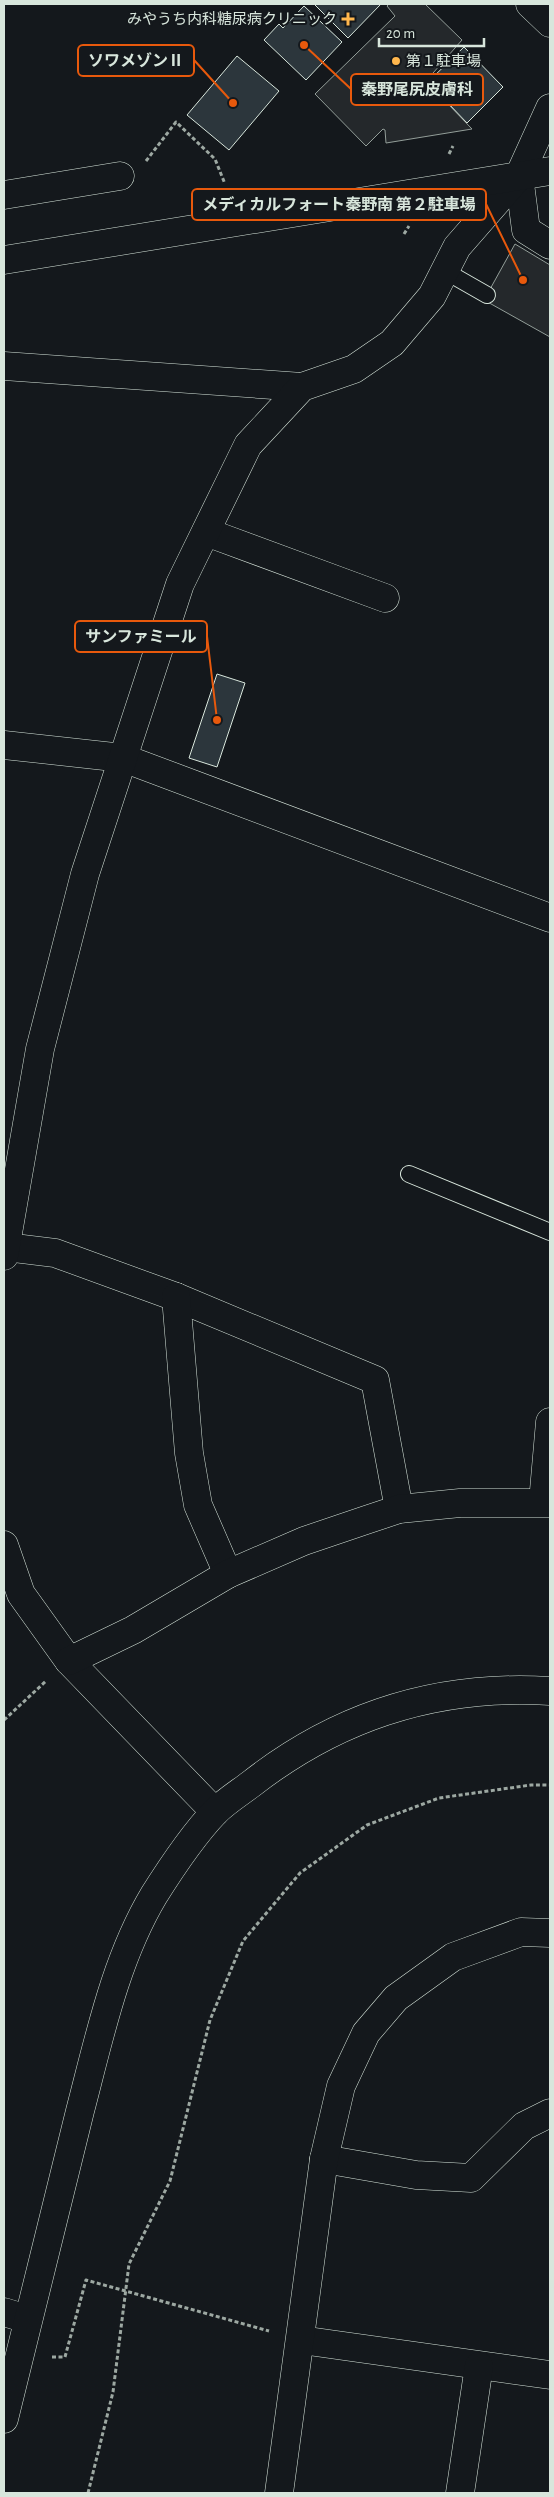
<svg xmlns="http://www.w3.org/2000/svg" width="554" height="2497" font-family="'Alegreya Sans','Noto Sans JP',sans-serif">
  <rect width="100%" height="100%" fill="#14181c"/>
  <g fill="#24282b" stroke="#939e99">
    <path d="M389,4h36l37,36 -36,41 46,48 -86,14 -1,-13 -2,-1 -17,17 -51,-52 80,-78 -8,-10z"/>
    <path d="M515,244l35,21v72l-66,-37z"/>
  </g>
  <g fill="#2c363c" stroke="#d8e6dc">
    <path d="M314,4h67l-33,34z"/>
    <path d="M304,6l38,36 -36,38 -42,-40 15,-16 4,4z"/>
    <path d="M464,47l39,40 -36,36 -39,-41z"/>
    <path d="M237,56l42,35 -50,59 -42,-35z"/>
    <path d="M217,674l28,9 -28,84 -28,-9z"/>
  </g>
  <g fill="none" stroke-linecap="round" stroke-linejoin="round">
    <defs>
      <g id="service">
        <path d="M445,271l42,24"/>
        <path d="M409,1174l141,58"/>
      </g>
      <g id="minor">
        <path d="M530,4l20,19"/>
        <path d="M519,176l7,54 24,15"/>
        <path d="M4,195l116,-19"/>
        <path d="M4,366l298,21"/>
        <path d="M206,532l179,66"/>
        <path d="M4,745l119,13 427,160"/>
        <path d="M6,1247l49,6 121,44 199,83 24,129"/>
        <path d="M4,1256l36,-207 45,-175 95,-290 68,-139 54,-58 52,-18 38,-26 40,-47 25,-49 62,-71 31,-68"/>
        <path d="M176,1297l13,156 9,52 30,69"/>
        <path d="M543,1502l7,-80"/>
        <path d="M4,1545l17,49 48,67 146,151"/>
        <path d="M69,1661l64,-31 95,-56 76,-33 62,-21 33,-11 61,-6h90"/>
        <path d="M324,2159l92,16 55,3 53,-52 26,-13"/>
        <path d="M4,2312l23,7"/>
        <path d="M301,2340l249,35"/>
        <path d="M279,2493l45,-334 17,-73 25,-53 30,-35 57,-41 68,-25 29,1"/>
        <path d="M460,2493l19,-127"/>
      </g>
      <g id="tertiary">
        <path d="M4,260l546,-89"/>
        <path d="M4,2419c26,-103 50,-205 76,-308 19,-72 35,-151 74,-216 17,-27 39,-60 61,-83 10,-10 24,-19 36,-28 88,-69 188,-100 299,-93"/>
      </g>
    </defs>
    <use href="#service" stroke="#d8e6dc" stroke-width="18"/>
    <use href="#minor" stroke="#d8e6dc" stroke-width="29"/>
    <use href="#tertiary" stroke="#d8e6dc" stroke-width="29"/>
    <g stroke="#9da8a2" stroke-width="3" stroke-dasharray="4 2.5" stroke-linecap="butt">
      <path d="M449,154l4,-8"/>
      <path d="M146,161l30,-39 39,37 10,25"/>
      <path d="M404,234l5,-8"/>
      <path d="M4,1720l42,-39"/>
      <path d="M52,2357h13l21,-77 183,51"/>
      <path d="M88,2493l25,-101 16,-128 41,-83 40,-161 33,-79 57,-68 67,-48 72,-27 92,-13h19"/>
    </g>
    <use href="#service" stroke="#14181c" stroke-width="16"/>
    <use href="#minor" stroke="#14181c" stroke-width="28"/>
    <use href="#tertiary" stroke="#14181c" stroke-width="28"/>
  </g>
  <g fill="#ffb74d" stroke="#14181c" stroke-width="2">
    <path d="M345.5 11.5h5v5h5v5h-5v5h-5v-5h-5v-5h5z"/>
    <circle cx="396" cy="61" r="5"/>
  </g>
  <g text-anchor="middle" stroke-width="4" stroke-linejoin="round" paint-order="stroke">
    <g font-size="15" fill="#d8e6dc" stroke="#14181c" text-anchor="end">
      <text x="337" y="24">みやうち内科糖尿病クリニック</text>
      <text x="406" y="66" text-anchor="start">第１駐車場</text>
    </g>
  </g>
  <path fill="none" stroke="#e8590c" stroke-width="2" d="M233 103L194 60M304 45L351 89M523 280L486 204M217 720L207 636"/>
  <g fill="#e8590c" stroke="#14181c" stroke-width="2">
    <circle cx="233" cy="103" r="5"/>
    <circle cx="304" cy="45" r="5"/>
    <circle cx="523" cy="280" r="5"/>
    <circle cx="217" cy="720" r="5"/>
  </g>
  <g fill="#14181c" stroke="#e8590c" stroke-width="2">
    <rect x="78" y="45" width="116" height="31" rx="5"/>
    <rect x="351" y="74" width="132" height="31" rx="5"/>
    <rect x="192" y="189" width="294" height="31" rx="5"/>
    <rect x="75" y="621" width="132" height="31" rx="5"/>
  </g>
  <g font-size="16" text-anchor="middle" font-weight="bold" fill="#d8e6dc">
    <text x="136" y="66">ソワメゾンⅡ</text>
    <text x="417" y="95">秦野尾尻皮膚科</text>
    <text x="339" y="210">メディカルフォート秦野南 第２駐車場</text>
    <text x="141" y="642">サンファミール</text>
  </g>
  <rect width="554" height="2497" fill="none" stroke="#d8e6dc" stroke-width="10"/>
  <path d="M379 38v8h105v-8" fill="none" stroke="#d8e6dc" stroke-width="2.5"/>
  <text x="386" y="38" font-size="15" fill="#d8e6dc" stroke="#14181c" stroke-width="4" paint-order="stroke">20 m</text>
</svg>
